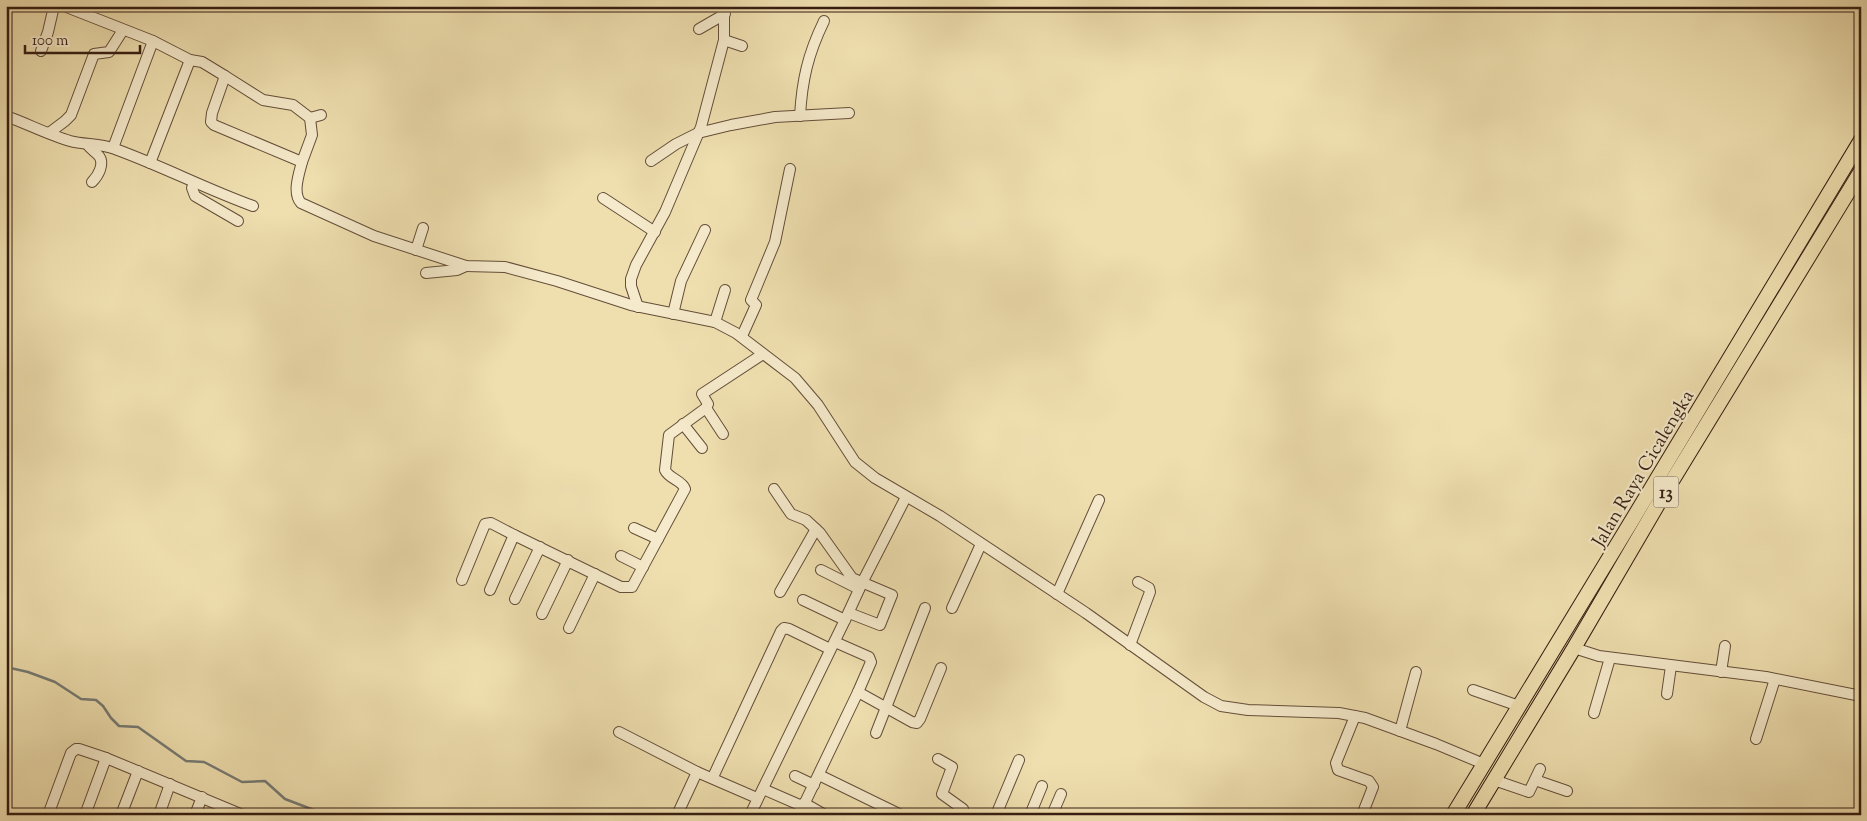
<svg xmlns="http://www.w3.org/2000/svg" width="1867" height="821" font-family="'Sorts Mill Goudy',serif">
  <rect width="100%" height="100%" fill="#efdfaf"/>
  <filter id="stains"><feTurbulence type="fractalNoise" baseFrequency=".004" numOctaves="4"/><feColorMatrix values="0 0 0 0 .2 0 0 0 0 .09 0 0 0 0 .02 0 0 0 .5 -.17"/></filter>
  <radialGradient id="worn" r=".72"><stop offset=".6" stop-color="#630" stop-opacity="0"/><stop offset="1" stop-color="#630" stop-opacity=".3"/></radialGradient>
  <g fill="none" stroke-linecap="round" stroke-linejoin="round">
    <path stroke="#767b75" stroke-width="2.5" d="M6,667l22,5 27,10 26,17 15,1 7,6 8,12 8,8 19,1 48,34 18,1 38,20 23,-1 20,18 42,16"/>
    <defs>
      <g id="minor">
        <path d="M64,6l89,35 37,19 12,2 23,14 -13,37 -1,9 3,3 88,37c-3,12 -10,31 -1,41l73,33 92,30 39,1 52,14 74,24 84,17 21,11 59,45 23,27 37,57 20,16 65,38 146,97 118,84 17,9 27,4 91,3 26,5 71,26 48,20"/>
        <path d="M699,29l26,-15"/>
        <path d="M724,40l18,6"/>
        <path d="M41,51l7,-19 6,-26"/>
        <path d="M225,76l38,24 30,5 17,13 2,17 -10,27"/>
        <path d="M6,116c22,8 43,19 64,25 15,4 31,2 45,8 47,17 91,40 138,57"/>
        <path d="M800,116c2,-36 8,-62 24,-95"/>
        <path d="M310,118l11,-3"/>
        <path d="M49,133l16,-12 6,-6 23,-61 15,-2 14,-22"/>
        <path d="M87,144c3,5 8,7 12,12 6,8 -1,20 -7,26"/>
        <path d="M113,148l40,-107"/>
        <path d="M651,161l25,-17 22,-11 33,-8 44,-8 74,-4"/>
        <path d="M150,163l40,-103"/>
        <path d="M194,183l-2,5 3,8 43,25"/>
        <path d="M603,198l52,34"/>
        <path d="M416,250l7,-22"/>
        <path d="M426,273l31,-3 9,-4"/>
        <path d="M638,307l-7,-21v-7l5,-14 29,-53 36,-85 23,-87v-34"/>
        <path d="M673,314l8,-33 24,-51"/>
        <path d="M715,322l10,-32"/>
        <path d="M742,336l14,-31 -5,-5 24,-58 15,-73"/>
        <path d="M706,408l17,26"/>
        <path d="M683,424l19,24"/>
        <path d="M774,489l17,25 15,6 14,13 32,45 40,17 -12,30 -31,-12"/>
        <path d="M634,528l24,11"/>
        <path d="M621,556l22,11"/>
        <path d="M821,570l38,19"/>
        <path d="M462,580l23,-56 6,-1 23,12"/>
        <path d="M490,590l24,-55 107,52h11l53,-98c-3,-9 -16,-10 -20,-19l4,-35 37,-27 2,-4 -6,-10 61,-40"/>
        <path d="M780,592l36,-63"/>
        <path d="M1057,594l42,-94"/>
        <path d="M515,599l25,-52"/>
        <path d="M803,600l42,20"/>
        <path d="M952,608l29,-64"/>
        <path d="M542,614l26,-54"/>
        <path d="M569,628l26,-54"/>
        <path d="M1130,645l20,-53 -1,-4 -11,-6"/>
        <path d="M1574,648l25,8 167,21 95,19"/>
        <path d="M1721,672l4,-26"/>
        <path d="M1473,690l46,16"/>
        <path d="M858,692l54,30 5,1 3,-4 21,-51"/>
        <path d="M1667,694l4,-28"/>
        <path d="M1594,713l16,-55"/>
        <path d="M1355,716l-19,47 2,7 31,11 4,6 -11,28"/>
        <path d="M1400,731l16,-59"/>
        <path d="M619,732l78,40 60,26"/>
        <path d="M876,733l49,-125"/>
        <path d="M1756,739l19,-60"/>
        <path d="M938,759l14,8 -10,27 21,15 -2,6"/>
        <path d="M819,775l82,40"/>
        <path d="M795,776l19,9"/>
        <path d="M713,777l68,-146 3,-3 5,1 41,20"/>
        <path d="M1494,780l35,12 11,-23"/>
        <path d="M1535,780l32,11"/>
        <path d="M763,789l39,17"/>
        <path d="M804,803l21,12"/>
        <path d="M48,815l23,-62 5,-4h3l27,9 137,57"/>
        <path d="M85,815l21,-57"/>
        <path d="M121,815l17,-44"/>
        <path d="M159,815l11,-31"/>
        <path d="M195,815l7,-18"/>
        <path d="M677,815l20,-43"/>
        <path d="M750,815l95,-195 18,-39 43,-84"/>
        <path d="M799,815l59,-123 13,-30 -2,-5 -34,-15"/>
        <path d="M996,815l23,-55"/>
        <path d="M1030,815l12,-29"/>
        <path d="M1052,815l9,-21"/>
      </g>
      <g id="highway">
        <path d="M1453,815l178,-293 230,-382"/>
        <path d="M1473,815l101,-167 87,-149 200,-328"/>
      </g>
    </defs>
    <use href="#minor" stroke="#644e39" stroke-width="12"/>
    <use href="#highway" stroke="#361d12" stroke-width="16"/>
    <use href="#minor" stroke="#f5eacb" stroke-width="10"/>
    <use href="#highway" stroke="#efdfaf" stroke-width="14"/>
  </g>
  <g text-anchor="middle" stroke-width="4.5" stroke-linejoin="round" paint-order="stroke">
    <rect fill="#f5eacb" stroke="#6f5a4a" stroke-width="1" x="1653.5" y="476.5" width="25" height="31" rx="4"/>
    <g font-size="18" font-weight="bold" fill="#361d12">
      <text x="1666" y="498">13</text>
    </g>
    <g font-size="19" fill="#361d12" stroke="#f5eacb">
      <text transform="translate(1642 468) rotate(-59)" y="7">Jalan Raya Cicalengka</text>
    </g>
  </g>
  <rect width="1867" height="821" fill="none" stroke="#efdfaf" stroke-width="25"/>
  <rect x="8" y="8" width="1852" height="806" fill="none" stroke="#361d12" stroke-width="2.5"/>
  <rect x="12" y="12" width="1842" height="796" fill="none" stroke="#361d12"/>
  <path d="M25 45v8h115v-8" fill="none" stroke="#361d12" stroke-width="2.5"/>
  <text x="32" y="45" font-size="15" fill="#361d12" stroke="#f5eacb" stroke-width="4" paint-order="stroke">100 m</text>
  <rect width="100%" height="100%" filter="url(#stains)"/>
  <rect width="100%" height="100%" fill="url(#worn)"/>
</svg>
